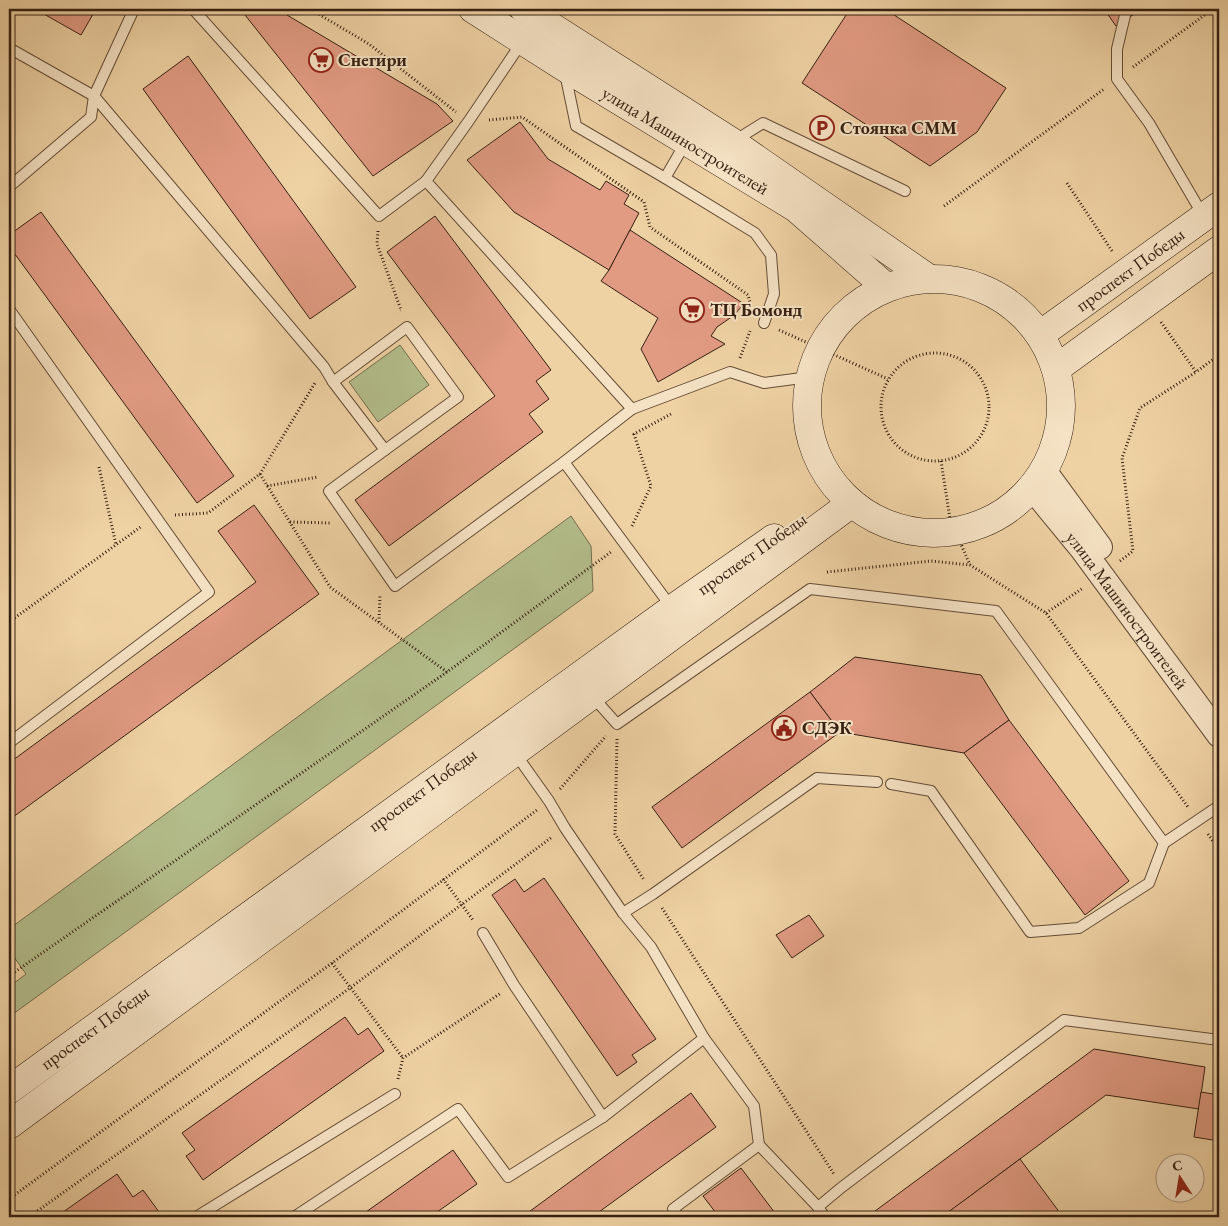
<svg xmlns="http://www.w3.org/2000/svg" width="1228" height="1226" font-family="'EB Garamond',serif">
  <rect width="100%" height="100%" fill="#efd2a4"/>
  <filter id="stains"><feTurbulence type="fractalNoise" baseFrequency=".004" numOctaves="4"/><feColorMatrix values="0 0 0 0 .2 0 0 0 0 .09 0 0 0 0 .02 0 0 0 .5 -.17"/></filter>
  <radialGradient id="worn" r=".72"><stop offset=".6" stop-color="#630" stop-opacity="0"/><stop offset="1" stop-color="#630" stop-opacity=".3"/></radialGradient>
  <g fill="#b3bd8b" stroke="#746e4e">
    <path d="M400,345l29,40 -51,37 -29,-40z"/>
    <path d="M571,516l20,30 2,45 -584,426v-30l17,-13 -17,-24v-21z"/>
  </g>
  <g fill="#e19b83" stroke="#362012">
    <path d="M35,9h61l-15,26z"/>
    <path d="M242,9h51l-6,6 150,89 16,17 -80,55 -132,-166z"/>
    <path d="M850,9h35l121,79 -29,44 -47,34 -128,-83z"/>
    <path d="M1104,9h38l-26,17z"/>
    <path d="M188,56l168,231 -46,32 -167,-230z"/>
    <path d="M520,122l28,37 52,31 6,-9 23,14 -5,9 15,9 -30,57 -95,-58 -47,-52z"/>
    <path d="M41,212l193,264 -37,27 -188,-257v-11z"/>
    <path d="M435,216l116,154 -15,11 13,18 -20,15 14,18 -154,114 -34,-46 140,-104 -108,-144z"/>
    <path d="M630,230l114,74 -11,12 -16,11 -6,9 14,8 -67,38 -17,-33 17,-31 -57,-37 8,-11z"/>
    <path d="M254,505l65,89 -310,226v-57l247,-181 -38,-51z"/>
    <path d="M855,657l126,18 28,45 -45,33 -124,-21 -30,-40z"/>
    <path d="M810,692l30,40 -158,116 -30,-41z"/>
    <path d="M1009,720l120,161 -44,34 -121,-162z"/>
    <path d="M544,878l112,161 -24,16 5,7 -20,14 -125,-181 23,-16 9,13z"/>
    <path d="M809,915l15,21 -32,22 -16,-23z"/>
    <path d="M345,1017l13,18 10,-7 16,23 -181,129 -17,-24 9,-6 -13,-17z"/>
    <path d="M1094,1049l111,18 -6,42 -93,-14 -164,122h-75z"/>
    <path d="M1201,1092l18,3v46l-25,-4z"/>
    <path d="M691,1093l25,34 -124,90h-70z"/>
    <path d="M453,1150l24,34 -47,33h-71z"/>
    <path d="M1020,1159l43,58h-119l-1,-1z"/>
    <path d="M741,1168l37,49h-59l-16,-21z"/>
    <path d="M117,1174l16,23 10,-7 19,26 -2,1h-104z"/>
  </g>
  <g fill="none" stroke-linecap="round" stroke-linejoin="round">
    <defs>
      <g id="service">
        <path d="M1129,9l-3,2 -9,38v30l32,44 55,94"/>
        <path d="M9,48l85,48 230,271 9,15 52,68 -56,41 66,95 169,-124 68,-53 -206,-228 -47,35 -186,-207"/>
        <path d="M565,73l11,53 89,52 90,55 16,22 3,39 -10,29"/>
        <path d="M734,141l29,-18 142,68"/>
        <path d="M665,178l21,-36"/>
        <path d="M426,181l42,-59 54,-80"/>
        <path d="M9,187l82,-70 3,-21 40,-87"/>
        <path d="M9,309l200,283 -200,151"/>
        <path d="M333,382l74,-55 51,70 -73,53"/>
        <path d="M632,409l98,-37 34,11 45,-6"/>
        <path d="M564,462l108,146"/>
        <path d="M593,697l24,27 193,-135 186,22 168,232 55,-37"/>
        <path d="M515,753l34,48 16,27 58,85 28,34 53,91 50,68 5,39 59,62 7,10"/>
        <path d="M891,784l40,7 99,141 49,-4 70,-45 15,-40"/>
        <path d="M623,913l30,-19 164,-116 60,4"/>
        <path d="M483,933l31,52 89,132"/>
        <path d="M818,1207l24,-20 222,-167 155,20"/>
        <path d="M196,1217l199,-123"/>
        <path d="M294,1217l164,-108 50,68 95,-60 101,-79"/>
        <path d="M679,1217l-6,-8 86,-64"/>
      </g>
      <g id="tertiary">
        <path d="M1043,469l57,78"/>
        <path id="s1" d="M1032,488l50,61 137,186"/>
      </g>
      <g id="secondary">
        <path id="s2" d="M473,9l91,58 232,141 90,79"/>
        <path d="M524,9l208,133 196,136"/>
        <circle cx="934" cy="406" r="127"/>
        <path id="s3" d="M1041,334l178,-128"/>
        <path d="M1057,368l162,-118"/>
        <path id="s4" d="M9,1090l656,-476 109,-76"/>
        <path d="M9,1125l843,-622"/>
      </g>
    </defs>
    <use href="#service" stroke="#644c36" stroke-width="12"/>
    <use href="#tertiary" stroke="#644c36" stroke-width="26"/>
    <use href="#secondary" stroke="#362012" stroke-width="29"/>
    <g stroke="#362012" stroke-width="3" stroke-dasharray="1 2.5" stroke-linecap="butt">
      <path d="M310,9l59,35 87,68"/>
      <path d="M1133,67l80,-58"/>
      <path d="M489,120l33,-3 122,85 6,25 98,68 3,11"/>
      <path d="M1067,183l45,68"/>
      <path d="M944,206l160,-117"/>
      <path d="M378,231l-1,13 24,66h-1"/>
      <path d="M1161,322l35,50 23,-17"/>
      <path d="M779,330l109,49"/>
      <circle cx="935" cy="407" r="54"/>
      <path d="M740,358l10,-27"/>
      <path d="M941,461l9,58 20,46"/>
      <path d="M99,467l17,78"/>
      <path d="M260,474l70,113 117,85"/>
      <path d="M267,486l51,-9"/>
      <path d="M175,515l33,-2 52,-39 55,-91"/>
      <path d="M290,522l41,1"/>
      <path d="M632,526l19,-40 -17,-52 37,-20"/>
      <path d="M1120,561l13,-10 -11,-93 18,-50 56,-36"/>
      <path d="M827,572l104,-11 39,4 76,48 142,194"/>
      <path d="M1046,613l37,-25"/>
      <path d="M9,622l133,-96"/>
      <path d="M379,622l1,-28"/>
      <path d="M617,739l-2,95 29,46"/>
      <path d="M560,789l46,-53"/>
      <path d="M1208,834l11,16"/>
      <path d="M443,879l30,41"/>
      <path d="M662,908l172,266"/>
      <path d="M332,963l71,95"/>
      <path d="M9,976l438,-304 164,-120"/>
      <path d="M398,1079l5,-21 98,-65"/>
      <path d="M9,1199l323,-236 205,-153"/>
      <path d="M29,1217l321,-229 202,-151"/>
    </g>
    <use href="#service" stroke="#f5e2c4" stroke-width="10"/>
    <use href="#tertiary" stroke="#f5e2c4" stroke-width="24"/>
    <use href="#secondary" stroke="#f5e2c4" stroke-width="28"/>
  </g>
  <defs>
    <symbol id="supermarket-ring" viewBox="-11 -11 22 22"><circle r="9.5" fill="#f5e2c4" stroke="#8f2418" stroke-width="1.5"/><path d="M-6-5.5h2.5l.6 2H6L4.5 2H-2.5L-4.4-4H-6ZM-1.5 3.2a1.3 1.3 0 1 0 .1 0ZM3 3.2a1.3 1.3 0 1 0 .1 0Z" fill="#8f2418"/></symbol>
    <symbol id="parking-ring" viewBox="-11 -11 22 22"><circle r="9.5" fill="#f5e2c4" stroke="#8f2418" stroke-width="1.5"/><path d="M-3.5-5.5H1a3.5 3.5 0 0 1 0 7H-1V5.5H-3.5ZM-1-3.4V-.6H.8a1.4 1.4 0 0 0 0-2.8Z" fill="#8f2418"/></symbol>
    <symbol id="civic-ring" viewBox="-11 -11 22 22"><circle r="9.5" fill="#f5e2c4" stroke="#8f2418" stroke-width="1.5"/><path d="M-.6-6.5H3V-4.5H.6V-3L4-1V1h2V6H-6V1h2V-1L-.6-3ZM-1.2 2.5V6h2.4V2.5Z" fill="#8f2418"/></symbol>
  </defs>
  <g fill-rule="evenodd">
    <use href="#supermarket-ring" x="307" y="46" width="28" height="28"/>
    <use href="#parking-ring" x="808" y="114" width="28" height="28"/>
    <use href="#supermarket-ring" x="678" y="296" width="28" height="28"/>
    <use href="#civic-ring" x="770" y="714" width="28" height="28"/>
  </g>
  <g text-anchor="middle" stroke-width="4" stroke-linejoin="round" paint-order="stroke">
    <g font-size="18" font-weight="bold" fill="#362012" stroke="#f5e2c4" text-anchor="start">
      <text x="338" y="66">Снегири</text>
      <text x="840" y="134">Стоянка СММ</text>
      <text x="710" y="316">ТЦ Бомонд</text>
      <text x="802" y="734">СДЭК</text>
    </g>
    <g font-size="18" fill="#362012" stroke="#f5e2c4">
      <text dy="6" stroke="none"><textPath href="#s2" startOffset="250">улица Машиностроителей</textPath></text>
      <text dy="6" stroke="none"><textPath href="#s3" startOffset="110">проспект Победы</textPath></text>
      <text transform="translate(752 554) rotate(-35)" y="6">проспект Победы</text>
      <text dy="6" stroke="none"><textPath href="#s1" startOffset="155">улица Машиностроителей</textPath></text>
      <text dy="6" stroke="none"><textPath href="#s4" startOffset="511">проспект Победы</textPath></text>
      <text dy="6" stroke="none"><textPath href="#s4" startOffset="106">проспект Победы</textPath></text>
    </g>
  </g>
  <rect width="1228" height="1226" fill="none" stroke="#efd2a4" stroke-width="30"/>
  <rect x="10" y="10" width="1208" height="1206" fill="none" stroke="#362012" stroke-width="2.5"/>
  <rect x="15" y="15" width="1198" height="1196" fill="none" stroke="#362012"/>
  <g transform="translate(1180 1178) rotate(348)"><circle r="24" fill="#f5e2c4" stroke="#a9947d"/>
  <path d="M0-4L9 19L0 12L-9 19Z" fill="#8f2418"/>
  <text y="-8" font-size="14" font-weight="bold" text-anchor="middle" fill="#362012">С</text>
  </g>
  <rect width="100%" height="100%" filter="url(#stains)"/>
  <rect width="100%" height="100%" fill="url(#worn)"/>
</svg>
